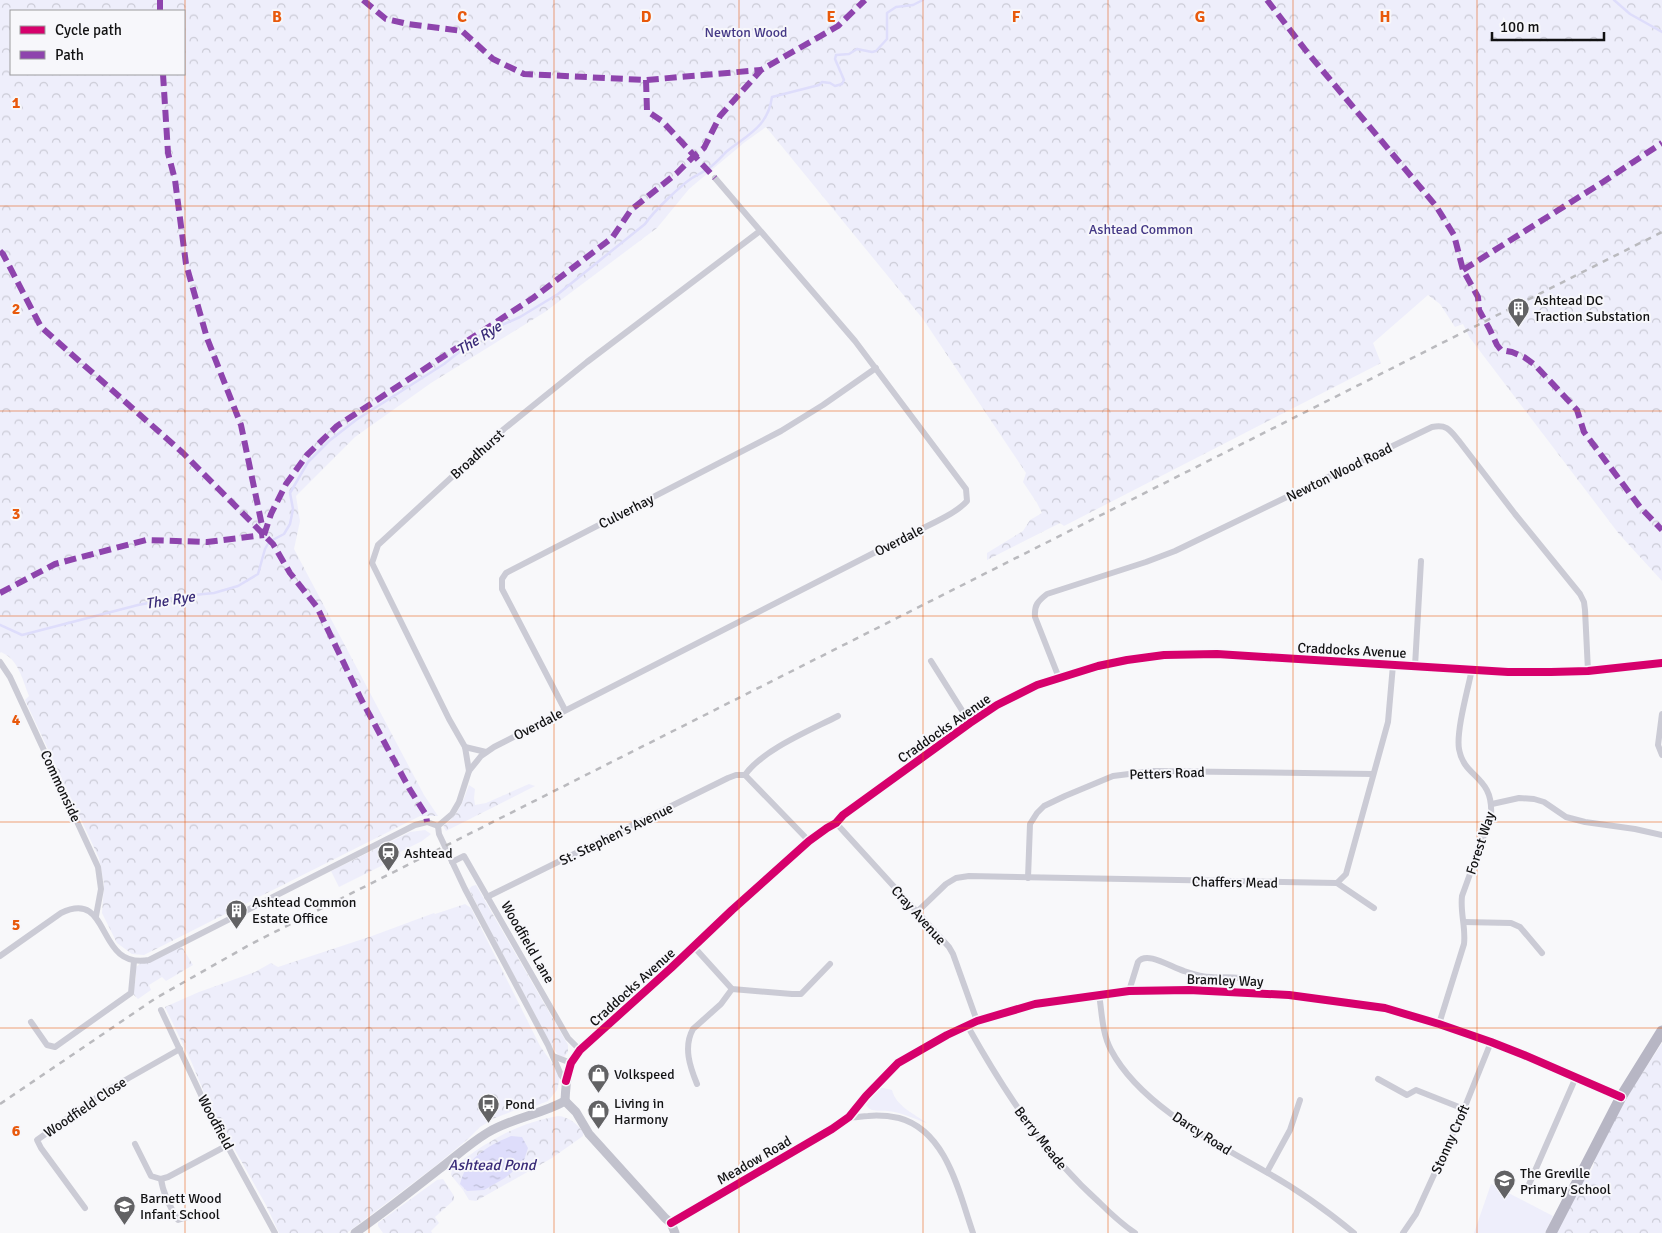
<svg xmlns="http://www.w3.org/2000/svg" width="1662" height="1233" font-family="Signika,sans-serif">
  <defs>
    <pattern id="forest-crowns" width="20" height="18" patternUnits="userSpaceOnUse" patternTransform="scale(1.25)"><rect width="20" height="18" fill="#eeeefb"/><path d="M2 6a3 3 0 1 1 6 0M12 15a3 3 0 1 1 6 0" fill="none" stroke="#cbcbd6"/></pattern>
    <pattern id="water-ripples" width="26" height="14" patternUnits="userSpaceOnUse" patternTransform="scale(1.25)"><rect width="26" height="14" fill="#deddfb"/><path d="M2 4q2-2 4 0t4 0M15 11q2-2 4 0t4 0" fill="none" stroke="#bdbdd6"/></pattern>
  </defs>
  <rect width="100%" height="100%" fill="#f8f8fa"/>
  <g fill="#eeeefb">
    <path d="M879,1087l13,3c4,16 22,24 35,33 -13,-4 -26,-11 -39,-12 -8,-1 -17,2 -22,-6l1,-5z"/>
    <path d="M1491,1184l62,32 -8,17h-71z"/>
  </g>
  <g fill="url(#forest-crowns)" fill-rule="evenodd">
    <path d="M0,0h1662v581l-43,-47 -149,-196 -7,-14 -8,3 -15,-23 -12,-9 -55,48 8,20 -317,163 -4,-3 -73,37v-7l36,-22 7,-11 12,-7 -5,-10 -14,-21 3,-9 -103,-154 -157,-192 -21,15 -56,47 -32,39 -112,84 -114,71 -76,54 -59,59 4,25 -6,28 130,246 14,21h-18l-276,139 -12,-1 -15,-11 -15,-30 2,-29 -5,-26 -74,-158 4,-4c-7,-17 -10,-36 -28,-44l-1,1zM11,11h173v63h-173z"/>
    <path d="M529,784l6,2 -89,45 -3,-5c15,-9 20,-25 26,-41l6,4 -1,9 1,7 11,-2z"/>
    <path d="M425,830l6,4 -9,7 -22,11 1,4 -62,31 -8,-16 79,-39z"/>
    <path d="M476,885l92,160v7l-4,5 -6,-2 -7,-10 -59,-111 -23,-45 3,-3z"/>
    <path d="M465,904l6,4 69,138 15,21 5,10 -3,13 -9,11 -23,9 -7,-1 -23,9 -15,9 -12,12 -34,28 -87,66h-68l-13,-28 -58,-103 -17,-41 -26,-54 34,-15 56,-20 16,-9 7,4 94,-31 62,-23 1,1z"/>
    <path d="M182,947l11,18 -27,16 -4,-4 -13,8 2,5 -13,9 -6,-6 4,-15v-11l6,-5z"/>
    <path d="M1662,1043v190h-106l25,-52 7,-4 5,-10 4,-16 24,-45z"/>
    <path d="M558,1116c11,1 18,7 25,16v4l-31,22 -76,43 -7,-1 -6,-10 -12,-15 1,-7c12,-8 24,-19 38,-26 20,-13 45,-22 68,-26z"/>
    <path d="M443,1179l11,17v4l-19,17 4,6 -8,8 1,2h-49l-5,-7v-3l59,-43z"/>
  </g>
  <path fill="url(#water-ripples)" d="M511,1136l11,1 6,11 -5,15 -18,15 -21,12 -17,1 -7,-7c6,-26 27,-38 51,-48z"/>
  <g fill="none" stroke-linecap="round" stroke-linejoin="round">
    <g stroke="#deddfb" stroke-width="2.5">
      <path d="M1614,0l16,14 32,18"/>
      <path d="M0,625l22,10 116,-30 46,-9 30,-3 24,-7 20,-12 7,-25 4,-7 15,-8 6,-10 3,-15 -3,-16 18,-31 21,-21 27,-21 88,-56 38,-30 38,-17 38,-23 87,-70c8,-12 35,-38 47,-46 6,-4 12,-6 17,-10 7,-5 12,-11 17,-16 21,-17 42,-25 46,-55l47,-12 3,-3 8,1 5,3 7,-2 2,-4 -9,-21 1,-4 13,-1 8,-5 15,3 4,-1 11,-12v-26l9,-6 17,-2 10,-5"/>
    </g>
    <g stroke="#cbcbd5" stroke-width="6">
      <path d="M931,661l39,62"/>
      <path d="M0,662l10,15 88,190 3,22 -5,27"/>
      <path d="M1415,666l6,-105"/>
      <path d="M1059,678l-24,-61c-1,-12 3,-16 12,-23l99,-32 29,-11 257,-124c15,-3 18,3 27,14l56,73 65,80 4,8 1,8 3,61"/>
      <path d="M565,710l-63,-121v-10l4,-6 275,-142 42,-26 53,-37"/>
      <path d="M1662,714l-4,31 4,10"/>
      <path d="M465,747l21,5"/>
      <path d="M469,771l12,-15 13,-9 411,-210c17,-9 50,-22 62,-36l-1,-12 -111,-148 -140,-163"/>
      <path d="M745,775l64,66"/>
      <path d="M1492,804l27,-6 15,1 10,3 22,15 19,5 50,7 27,6"/>
      <path d="M836,823l113,124 4,7 24,67"/>
      <path d="M438,826l14,-12 7,-12 10,-31 -4,-24 -16,-28 -77,-156 6,-18 126,-116 83,-67 173,-131"/>
      <path d="M438,826l1,8 26,55 83,156 13,30 5,6"/>
      <path d="M452,862l12,-6 104,182 12,12"/>
      <path d="M1028,878l2,-54 7,-11 7,-7 21,-10 48,-20 40,-5 220,3"/>
      <path d="M1337,883l37,25"/>
      <path d="M487,897l241,-119 8,-3h9c17,-25 66,-45 93,-59"/>
      <path d="M917,912l29,-28 10,-6 13,-2 368,7 9,-9 42,-152 5,-57"/>
      <path d="M1464,922l47,1 9,4 22,26"/>
      <path d="M694,947l38,42 60,5h9l29,-30"/>
      <path d="M0,956l61,-43c52,-25 33,57 88,47l266,-135 12,-3 11,4"/>
      <path d="M1129,991l9,-29c9,-12 34,6 46,9 9,3 19,6 27,6 14,1 27,-1 40,3l2,5 -1,8"/>
      <path d="M1099,994c3,19 3,39 12,56 29,55 103,92 155,122 31,17 60,38 88,61"/>
      <path d="M161,1010l49,104 65,119"/>
      <path d="M31,1022l16,23 8,2 76,-54 3,-32"/>
      <path d="M1439,1024l25,-80c2,-17 -4,-31 -2,-48l29,-80c3,-41 -27,-37 -32,-67 -3,-18 9,-60 13,-80"/>
      <path d="M967,1025c37,66 77,128 133,178 11,11 22,21 35,30"/>
      <path d="M553,1056l18,7"/>
      <path d="M1378,1079l29,16 9,-5 48,19"/>
      <path d="M697,1084c-7,-17 -14,-37 -4,-55l28,-25 11,-15"/>
      <path d="M849,1117c6,1 12,-1 19,-1 10,-1 21,0 31,2 48,13 60,75 74,115"/>
      <path d="M135,1144l16,32 10,3 7,-2 60,-32"/>
      <path d="M1267,1172l23,-42 10,-30"/>
      <path d="M161,1179c2,15 9,28 17,41l23,-7"/>
      <path d="M1527,1189l49,-112"/>
      <path d="M85,1208l-44,-60 -4,-8 69,-49 74,-42"/>
      <path d="M671,1223l161,-94 17,-12 17,-21 32,-33 49,-28 30,-14 58,-17 94,-13 60,-1 100,5 96,13 54,16 52,18 33,13 97,42"/>
      <path d="M1403,1233l13,-19 48,-105 27,-67"/>
    </g>
    <g stroke="#c2c2cd" stroke-width="9">
      <path d="M565,1101c1,-20 2,-36 15,-51l91,-82 61,-58 77,-69 18,-13 9,-5 7,-8 127,-92 27,-18 40,-20 61,-19 29,-6 37,-5 53,-1 291,18h43l37,-1 74,-8"/>
      <path d="M565,1101l11,11 13,22 76,84 6,5 4,10"/>
      <path d="M355,1233c28,-20 55,-41 83,-63 16,-12 31,-26 49,-37 24,-15 53,-18 78,-32"/>
    </g>
    <path stroke="#b7b6c4" stroke-width="11" d="M1551,1233l70,-136 41,-66"/>
    <path stroke="#bababe" stroke-width="2.5" stroke-dasharray="6 6" stroke-linecap="butt" d="M0,1104l156,-106 95,-54 1411,-712"/>
    <g stroke="#8e44ad" stroke-width="6" stroke-dasharray="12 6" stroke-linecap="butt">
      <path d="M160,0v11"/>
      <path d="M363,0l23,19 22,5 54,7 31,28 31,15 122,6 115,-10"/>
      <path d="M1267,0l40,52 129,154 18,29 9,35 15,27 1,13 10,18 8,17 4,5 11,2 12,5 11,8 42,45 7,22 56,75 22,23"/>
      <path d="M163,74l5,79 7,27 11,84 21,74 34,87 23,110"/>
      <path d="M646,80l1,31 15,10 53,57"/>
      <path d="M0,251l3,3 38,73 142,126 90,91 17,29 27,34 44,92 48,89 17,27 1,7"/>
      <path d="M1463,270l140,-88 59,-39"/>
      <path d="M264,535l7,-21 15,-30 21,-29 30,-29 196,-128 79,-60 19,-28 46,-37 17,-17 10,-8 16,-32 41,-46 77,-44 27,-26"/>
      <path d="M0,593l55,-29 91,-24 61,2 57,-7"/>
    </g>
    <defs>
      <g id="cycleway">
        <path d="M566,1081l5,-18 9,-13 91,-82 61,-58 77,-69 18,-13 9,-5 7,-8 127,-92 27,-18 40,-20 61,-19 29,-6 37,-5 53,-1 291,18h43l37,-1 74,-8"/>
        <path d="M671,1223l161,-94 17,-12 17,-21 32,-33 49,-28 30,-14 58,-17 94,-13 60,-1 100,5 96,13 54,16 52,18 33,13 97,42"/>
      </g>
    </defs>
    <use href="#cycleway" stroke="#f7f7fb" stroke-width="11"/>
    <use href="#cycleway" stroke="#d6006c" stroke-width="8"/>
  </g>
  <path fill="none" stroke="#e8590c" stroke-width="1" stroke-opacity="0.55" d="M185,0v1233M369,0v1233M554,0v1233M739,0v1233M923,0v1233M1108,0v1233M1293,0v1233M1477,0v1233M0,206h1662M0,411h1662M0,616h1662M0,822h1662M0,1028h1662"/>
  <defs>
    <symbol id="building-pin" viewBox="-11 -11 22 30"><path d="M0 17L-7.5 6A9.5 9.5 0 1 1 7.5 6Z" fill="#626264" stroke="#f7f7fb"/><path d="M-4-6H4V6H1V3H-1V6H-4ZM-2.5-4.3h1.7v1.8h-1.7ZM.8-4.3h1.7v1.8H.8ZM-2.5-1h1.7V.8h-1.7ZM.8-1h1.7V.8H.8Z" fill="#fff"/></symbol>
    <symbol id="station-pin" viewBox="-11 -11 22 30"><path d="M0 17L-7.5 6A9.5 9.5 0 1 1 7.5 6Z" fill="#626264" stroke="#f7f7fb"/><path d="M-3-6H3Q5-6 5-4V2Q5 4 3 4L4.5 6H3L1.5 4h-3L-3 6H-4.5L-3 4Q-5 4-5 2V-4Q-5-6-3-6ZM-3.5-4v3h7v-3ZM-3.5 1v1.5H-2V1ZM2 1v1.5H3.5V1Z" fill="#fff"/></symbol>
    <symbol id="shop-pin" viewBox="-11 -11 22 30"><path d="M0 17L-7.5 6A9.5 9.5 0 1 1 7.5 6Z" fill="#626264" stroke="#f7f7fb"/><path d="M-5-2.5h2.3a2.7 3.5 0 0 1 5.4 0H5L5.5 6h-11ZM-1.5-2.5h3a1.5 2.3 0 0 0-3 0Z" fill="#fff"/></symbol>
    <symbol id="bus-pin" viewBox="-11 -11 22 30"><path d="M0 17L-7.5 6A9.5 9.5 0 1 1 7.5 6Z" fill="#626264" stroke="#f7f7fb"/><path d="M-5-6H5V4H4V6H2V4H-2V6H-4V4H-5ZM-3.5-4V0h7V-4ZM-3.5 1.2v1.5H-2V1.2ZM2 1.2v1.5H3.5V1.2Z" fill="#fff"/></symbol>
    <symbol id="school-pin" viewBox="-11 -11 22 30"><path d="M0 17L-7.5 6A9.5 9.5 0 1 1 7.5 6Z" fill="#626264" stroke="#f7f7fb"/><path d="M0-5L7-2L0 1L-7-2ZM-4 1L0 2.5L4 1V4Q0 6-4 4Z" fill="#fff"/></symbol>
  </defs>
  <g fill-rule="evenodd">
    <use href="#building-pin" x="1506" y="296" width="25" height="34"/>
    <use href="#station-pin" x="376" y="840" width="25" height="34"/>
    <use href="#building-pin" x="224" y="898" width="25" height="34"/>
    <use href="#shop-pin" x="586" y="1062" width="25" height="34"/>
    <use href="#bus-pin" x="476" y="1092" width="25" height="34"/>
    <use href="#shop-pin" x="586" y="1098" width="25" height="34"/>
    <use href="#school-pin" x="1492" y="1168" width="25" height="34"/>
    <use href="#school-pin" x="112" y="1194" width="25" height="34"/>
  </g>
  <g text-anchor="middle" stroke-width="4" stroke-linejoin="round" paint-order="stroke">
    <g font-size="14" fill="#443886" stroke="#f7f7fb">
      <text x="746" y="37">Newton Wood</text>
      <text x="1141" y="234">Ashtead Common</text>
    </g>
    <g font-size="14" fill="#121213" stroke="#f7f7fb" text-anchor="start">
      <text x="1534" y="305">Ashtead DC<tspan x="1534" dy="16">Traction Substation</tspan></text>
      <text x="404" y="858">Ashtead</text>
      <text x="252" y="907">Ashtead Common<tspan x="252" dy="16">Estate Office</tspan></text>
      <text x="614" y="1079">Volkspeed</text>
      <text x="614" y="1108">Living in<tspan x="614" dy="16">Harmony</tspan></text>
      <text x="505" y="1109">Pond</text>
      <text x="1520" y="1178">The Greville<tspan x="1520" dy="16">Primary School</tspan></text>
      <text x="140" y="1203">Barnett Wood<tspan x="140" dy="16">Infant School</tspan></text>
    </g>
    <g font-size="14" fill="#121213" stroke="#f7f7fb">
      <text transform="translate(477 454) rotate(-42)" y="5">Broadhurst</text>
      <text transform="translate(1339 472) rotate(-26)" y="5">Newton Wood Road</text>
      <text transform="translate(626 511) rotate(-27)" y="5">Culverhay</text>
      <text transform="translate(899 540) rotate(-27)" y="5">Overdale</text>
      <text transform="translate(1352 650) rotate(3)" y="5">Craddocks Avenue</text>
      <text transform="translate(538 724) rotate(-27)" y="5">Overdale</text>
      <text transform="translate(944 728) rotate(-35)" y="5">Craddocks Avenue</text>
      <text transform="translate(1167 773) rotate(-2)" y="5">Petters Road</text>
      <text transform="translate(61 786) rotate(65)" y="5">Commonside</text>
      <text transform="translate(616 834) rotate(-26)" y="5">St. Stephen's Avenue</text>
      <text transform="translate(1480 843) rotate(-72)" y="5">Forest Way</text>
      <text transform="translate(1235 882) rotate(1)" y="5">Chaffers Mead</text>
      <text transform="translate(919 915) rotate(48)" y="5">Cray Avenue</text>
      <text transform="translate(528 942) rotate(60)" y="5">Woodfield Lane</text>
      <text transform="translate(1225 980) rotate(2)" y="5">Bramley Way</text>
      <text transform="translate(632 987) rotate(-42)" y="5">Craddocks Avenue</text>
      <text transform="translate(85 1107) rotate(-34)" y="5">Woodfield Close</text>
      <text transform="translate(216 1122) rotate(62)" y="5">Woodfield</text>
      <text transform="translate(1202 1133) rotate(33)" y="5">Darcy Road</text>
      <text transform="translate(1041 1138) rotate(52)" y="5">Berry Meade</text>
      <text transform="translate(1450 1139) rotate(-66)" y="5">Stonny Croft</text>
      <text transform="translate(754 1160) rotate(-30)" y="5">Meadow Road</text>
    </g>
    <g font-size="15" font-style="italic" fill="#382a77" stroke="#f7f7fb">
      <text transform="translate(479 338) rotate(-32)" y="5">The Rye</text>
      <text transform="translate(170 600) rotate(-9)" y="5">The Rye</text>
      <text x="492" y="1170">Ashtead Pond</text>
    </g>
  </g>
  <g font-size="16" text-anchor="middle" font-weight="bold" fill="#e8590c" stroke="#f7f7fb" stroke-width="4" stroke-linejoin="round" paint-order="stroke">
    <text x="277" y="22">B</text>
    <text x="462" y="22">C</text>
    <text x="646" y="22">D</text>
    <text x="831" y="22">E</text>
    <text x="1016" y="22">F</text>
    <text x="1200" y="22">G</text>
    <text x="1385" y="22">H</text>
    <text x="16" y="108">1</text>
    <text x="16" y="314">2</text>
    <text x="16" y="519">3</text>
    <text x="16" y="725">4</text>
    <text x="16" y="930">5</text>
    <text x="16" y="1136">6</text>
  </g>
  <rect x="10" y="10" width="175" height="65" fill="#f7f7fb" stroke="#9b9b9e"/>
  <rect x="20" y="26" width="25" height="8" fill="#d6006c" stroke="#9b9b9e"/>
  <text x="55" y="35" font-size="15" fill="#121213">Cycle path</text>
  <rect x="20" y="51" width="25" height="8" fill="#8e44ad" stroke="#9b9b9e"/>
  <text x="55" y="60" font-size="15" fill="#121213">Path</text>
  <path d="M1492 32v8h112v-8" fill="none" stroke="#121213" stroke-width="2.5"/>
  <text x="1500" y="32" font-size="15" fill="#121213" stroke="#f7f7fb" stroke-width="4" paint-order="stroke">100 m</text>
</svg>
